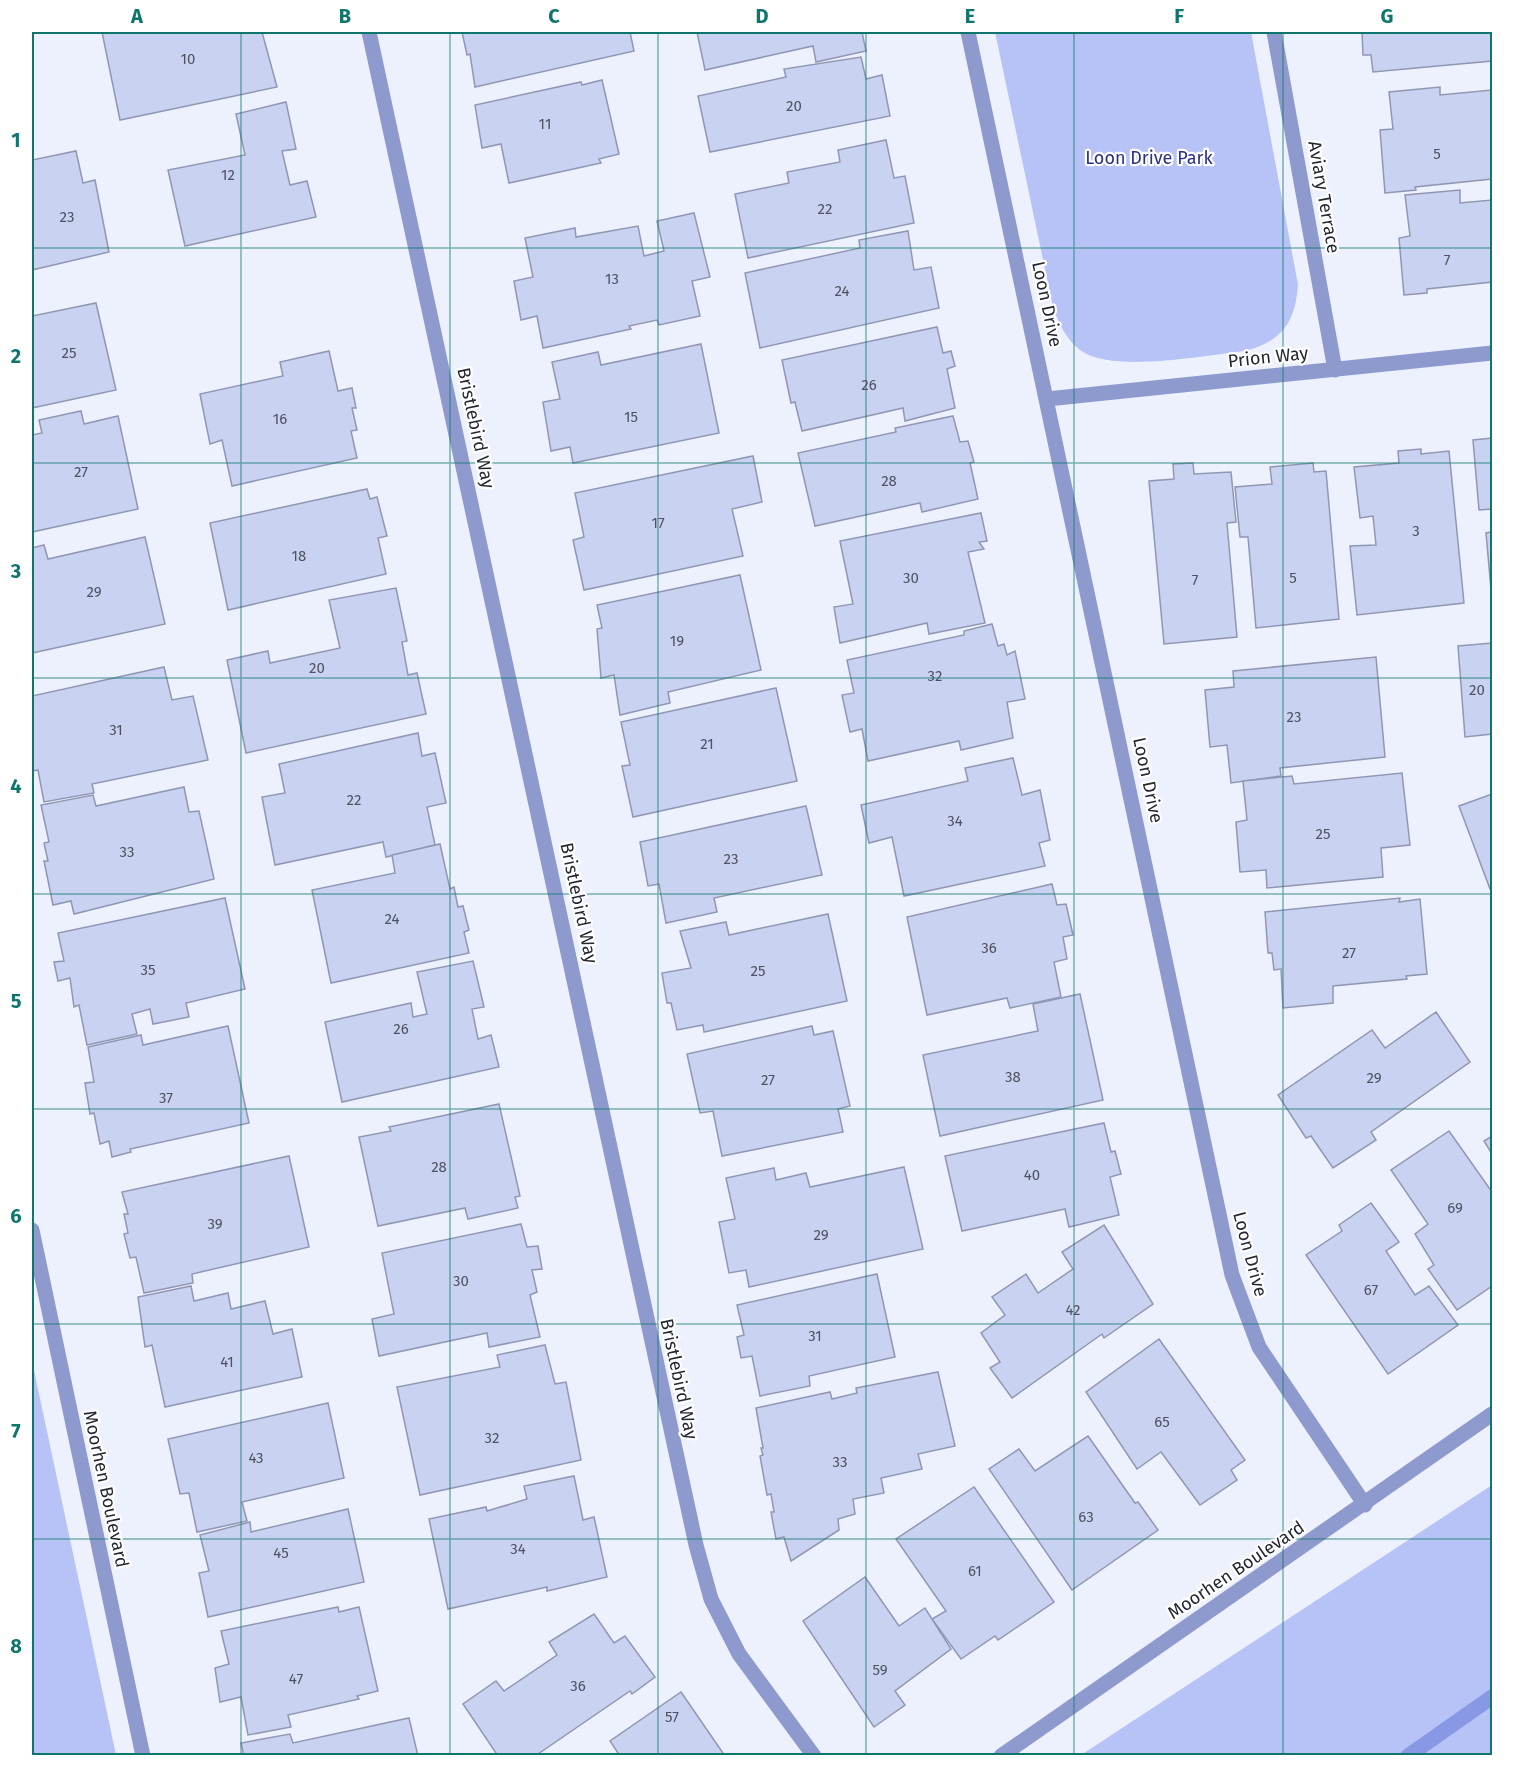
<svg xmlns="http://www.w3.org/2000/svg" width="1524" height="1787" font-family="'Fira Sans',sans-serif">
  <rect width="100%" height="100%" fill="#edf1fd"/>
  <g fill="#b7c3f6">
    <path d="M995,32h256l47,253c-3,38 -16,56 -53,66 -40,4 -133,23 -165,-1 -14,-11 -21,-26 -27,-43z"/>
    <path d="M32,1361l84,394h-84z"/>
    <path d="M1492,1485v270h-411z"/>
  </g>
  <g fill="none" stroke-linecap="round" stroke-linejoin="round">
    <path stroke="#8998e4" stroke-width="15" d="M1408,1756l84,-59"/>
  </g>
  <g fill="#cad2f1" stroke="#9097b4" stroke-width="1.5">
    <path d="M102,32h160l15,55 -157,33z"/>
    <path d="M462,32h168l4,19 -159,36 -5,-33 -3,1z"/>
    <path d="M697,32h165l4,19 -50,11 -3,-16 -108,24z"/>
    <path d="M1362,32h130v29l-119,11 -2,-17h-8z"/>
    <path d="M861,57l5,22 16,-4 8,41 -180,36 -12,-56 88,-19 -2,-8z"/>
    <path d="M602,80l17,74 -20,5 2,4 -92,20 -8,-39 -19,4 -7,-43 106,-23 1,3z"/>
    <path d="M1440,87v8l52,-5v89l-77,8 1,3 -31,3 -5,-63 13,-1 -4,-37z"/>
    <path d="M286,102l10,47 -14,2 8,34 17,-4 9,36 -131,29 -17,-76 77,-15 -9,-41z"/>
    <path d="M886,140l8,38 11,-2 9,47 -166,35 -13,-64 54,-11 -2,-11 53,-10 -2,-12z"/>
    <path d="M76,151l7,32 12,-3 14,72 -77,18v-110z"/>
    <path d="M1460,190v13l32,-3v82l-65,7v4l-23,2 -5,-57 11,-2 -5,-41z"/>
    <path d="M694,213l16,64 -18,4 8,35 -41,9 -2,-5 -28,6 2,3 -88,19 -6,-32 -16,4 -7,-39 19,-4 -8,-39 50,-10 1,9 62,-11 6,30 20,-5 -7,-30z"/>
    <path d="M908,231l6,39 17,-3 8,41 -179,40 -15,-75 115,-25 -1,-8z"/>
    <path d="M96,303l20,87 -84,18v-92z"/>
    <path d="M937,327l6,26 8,-2 4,15 -8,3 8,39 -50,13 -2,-13 -101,23 -7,-29 -4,1 -9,-43z"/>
    <path d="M701,344l18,89 -146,30 -3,-16 -19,4 -8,-49 17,-3 -8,-37 46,-10 3,13z"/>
    <path d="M329,351l9,40 14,-3 4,20h-4l5,22 -6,1 6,27 -125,28 -10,-46 -12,4 -10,-50 83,-18 -3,-14z"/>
    <path d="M81,411l3,13 34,-8 20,93 -106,23v-97l10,-2 -3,-13z"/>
    <path d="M953,416l7,26 8,-1 6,21 -4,1 8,36 -56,13 -2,-9 -105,23 -17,-73 98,-21 -1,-4z"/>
    <path d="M1492,438v71l-13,1 -6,-70z"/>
    <path d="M1421,449v5l28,-3 15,152 -107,12 -7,-69 26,-1 -3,-29 -13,2 -6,-51 45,-4 -1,-12z"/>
    <path d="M753,456l9,46 -30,7 11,47 -159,34 -11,-50 11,-3 -9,-44z"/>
    <path d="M1193,463l1,11 37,-2 5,50 -9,1 10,114 -73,7 -15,-163 25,-2 -1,-15z"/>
    <path d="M1313,463l1,9 12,-1 13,148 -83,9 -8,-91h-8l-5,-50 37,-3 -2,-17z"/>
    <path d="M367,489l3,10 7,-2 10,39 -9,2 8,36 -158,36 -18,-87z"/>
    <path d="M981,513l6,28 -8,1 5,7 -16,3 17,71 -56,11 -2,-11 -87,20 -6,-36 19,-3 -13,-63z"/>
    <path d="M1492,532v69l-6,-68z"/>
    <path d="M145,537l20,87 -133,29v-105l12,-3 4,14z"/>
    <path d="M740,575l21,95 -93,22 2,11 -50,12 -6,-40 -13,3 -4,-49 5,-1 -5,-23z"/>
    <path d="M396,588l11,53 -5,1 6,33 9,-2 9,41 -180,39 -19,-93 41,-9 2,12 70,-15 -11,-48z"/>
    <path d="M992,624l6,22 6,-2 3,11 8,-4 10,48 -18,3 6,36 -52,12 -2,-9 -91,20 -6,-32 -12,3 -8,-37 12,-2 -7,-33 117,-25v-4z"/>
    <path d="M1492,643v91l-27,3 -7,-91z"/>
    <path d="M1376,657l9,100 -105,11 1,8 -50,7 -4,-38 -17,2 -5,-57 29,-3 -1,-16z"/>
    <path d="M164,667l8,33 21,-4 15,64 -116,24 2,9 -50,9 -6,-32 -6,1v-75z"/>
    <path d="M776,688l21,93 -164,36 -11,-51 8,-1 -9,-43z"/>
    <path d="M418,733l4,23 13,-3 11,50 -19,4 8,38 -49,12 -3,-15 -108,23 -13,-68 23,-4 -6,-29z"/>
    <path d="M1013,758l9,37 18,-5 10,50 -11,3 6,23 -141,30 -12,-59 -23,6 -8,-38 107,-24 -3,-13z"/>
    <path d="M1402,773l8,72 -29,3 2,29 -116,11 -1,-18 -26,2 -4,-50 11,-2 -4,-39 49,-5 2,8z"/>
    <path d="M184,787l5,25 10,-1 15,68 -140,35 -3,-13 -18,4 -9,-44h4l-4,-18 5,-1 -8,-37 52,-10 3,11z"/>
    <path d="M1492,794v95h-2l-31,-83z"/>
    <path d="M806,806l16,69 -108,23 3,14 -51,11 -7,-39 -11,2 -8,-44z"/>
    <path d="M440,844l10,45 4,-2 4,20 5,-1 6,24 -5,2 5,21 -138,30 -19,-93 83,-17 -3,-18z"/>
    <path d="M1052,884l5,21 9,-1 7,31 -10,2 4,22 -13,3 7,35 -51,11 -3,-10 -80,17 -20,-98z"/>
    <path d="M225,898l20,91 -59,14 3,14 -36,7 -3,-15 -18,5 5,20 -50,11 -8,-40 -5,2 -4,-29 -12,3 -4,-19 10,-1 -6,-28z"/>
    <path d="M1400,898l-1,4 21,-3 7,75 -21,2 1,3 -74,7v17l-50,5 -2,-39 -7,1 -2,-17h-4l-3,-41z"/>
    <path d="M828,914l19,87 -143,31 -1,-7 -26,5 -6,-27h-4l-5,-30 29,-5 -11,-37 46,-9 3,13z"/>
    <path d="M473,961l11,46 -12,2 6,30 13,-4 8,32 -157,35 -17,-80 86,-19 2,14 14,-3 -10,-42z"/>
    <path d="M1080,994l23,106 -163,36 -17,-81 115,-24 -5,-27z"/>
    <path d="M1436,1012l34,50 -99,70 5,8 -43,28 -22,-32 -5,2 -28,-43 94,-65 13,18z"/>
    <path d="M228,1026l21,97 -119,26 1,3 -19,5 -3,-16 -9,3 -6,-31 -4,1 -5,-31 9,-1 -6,-35 53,-12 2,10z"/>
    <path d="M812,1026l2,9 19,-4 17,75 -12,3 5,23 -121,24 -9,-45 -13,2 -13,-59z"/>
    <path d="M499,1104l21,92 -5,1 3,11 -50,11 -3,-11 -87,18 -19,-89 32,-6 -2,-4z"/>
    <path d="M1104,1123l7,29 4,-1 6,23 -11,3 9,38 -50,12 -4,-18 -103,22 -17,-75z"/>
    <path d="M1449,1131l43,61v94l-35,24 -29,-41 6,-4 -19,-31 13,-10 -37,-54z"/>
    <path d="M1492,1136v18l-8,-13z"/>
    <path d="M289,1156l20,91 -117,27 1,9 -49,10 -8,-36 -6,1 -6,-24 4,-1 -4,-19h4l-6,-22z"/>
    <path d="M904,1167l19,82 -174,38 -3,-17 -17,3 -10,-51 16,-3 -9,-41 48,-10 2,12 30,-7 4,14z"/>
    <path d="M1371,1203l28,39 -13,9 29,44 14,-9 29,39 -70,49 -82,-119 36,-24 -3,-6z"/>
    <path d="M521,1224l6,23 11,-1 4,23 -10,1 5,22 -7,3 10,42 -51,10 -2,-14 -108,23 -7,-37 22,-5 -12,-61z"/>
    <path d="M1104,1225l49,79 -49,34 -2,-4 -90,64 -22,-30 10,-6 -19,-29 24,-18 -13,-18 34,-23 12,19 35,-24 -11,-17z"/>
    <path d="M877,1274l18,83 -86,19 1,10 -50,10 -8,-40 -11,2 -4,-21 7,-2 -7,-30z"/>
    <path d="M191,1286l3,15 34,-8 3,16 34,-8 8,33 19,-5 10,48 -137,30 -13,-62 -7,2 -7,-50z"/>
    <path d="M1159,1339l86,121 -14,10 6,10 -37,25 -39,-53 -24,17 -51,-77z"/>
    <path d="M545,1345l10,39 11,-2 15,78 -161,35 -23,-108 103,-20 -3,-12z"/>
    <path d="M938,1372l17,74 -37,8 4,15 -41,9 3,15 -31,6 2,15 -17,5 1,11 -48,31 -7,-24 -8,2 -5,-27h3l-3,-18 -4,1 -7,-39 3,-1 -2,-7h2l-7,-40 74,-16 2,7 25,-6 -1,-5z"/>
    <path d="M328,1403l16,75 -102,24 5,19 -50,11 -8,-39 -9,1 -12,-55z"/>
    <path d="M1088,1436l47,67 3,-1 20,28 -86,60 -83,-121 30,-20 16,22z"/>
    <path d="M574,1476l9,44 11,-3 13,60 -60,14v-4l-99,22 -19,-90 57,-12 1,4 40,-12 -3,-13z"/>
    <path d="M974,1487l80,115 -56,38 -3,-4 -34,23 -29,-40 14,-8 -50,-72z"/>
    <path d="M348,1509l16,73 -156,35 -9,-44 10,-2 -9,-36 50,-13 1,10z"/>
    <path d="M865,1577l34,49 26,-18 26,41 -56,42 10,14 -31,22 -71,-106z"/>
    <path d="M338,1607l1,5 20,-5 19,84 -21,5 2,3 -71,16 3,12 -43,8 -7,-38 -21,5 -5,-34 14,-4 -8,-33z"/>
    <path d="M594,1614l20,29 11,-7 30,41 -23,17 -2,-3 -95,65h-37l-35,-52 33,-23 8,10 53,-36 -8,-13z"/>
    <path d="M681,1692l44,64h-105l-10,-15z"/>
    <path d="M409,1718l9,38h-174l-3,-13 49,-9 3,9z"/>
  </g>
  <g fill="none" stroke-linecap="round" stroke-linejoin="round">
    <g stroke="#8e9ace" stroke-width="15">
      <path d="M369,32l327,1513 15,54 28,55 75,102"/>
      <path d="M968,32l264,1243 27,72 106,158"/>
      <path d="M1274,32l61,338"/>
      <path d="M1047,399l445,-46"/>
      <path d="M32,1230l111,526"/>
      <path d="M1001,1756l491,-342"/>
    </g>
  </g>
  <path fill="none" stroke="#0f766e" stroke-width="1.5" stroke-opacity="0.55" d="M241,32v1724M450,32v1724M658,32v1724M866,32v1724M1074,32v1724M1283,32v1724M32,248h1460M32,463h1460M32,678h1460M32,894h1460M32,1109h1460M32,1324h1460M32,1539h1460"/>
  <g text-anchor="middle" stroke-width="4.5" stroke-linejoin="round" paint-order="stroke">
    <g font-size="15" fill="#4e5262">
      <text x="188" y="64">10</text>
      <text x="794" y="111">20</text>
      <text x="545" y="129">11</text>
      <text x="1437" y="159">5</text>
      <text x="228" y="180">12</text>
      <text x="825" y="214">22</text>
      <text x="67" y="222">23</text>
      <text x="1447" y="265">7</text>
      <text x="612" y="284">13</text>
      <text x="842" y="296">24</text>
      <text x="69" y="358">25</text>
      <text x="869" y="390">26</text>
      <text x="631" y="422">15</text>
      <text x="280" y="424">16</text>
      <text x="81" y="477">27</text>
      <text x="889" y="486">28</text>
      <text x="658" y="528">17</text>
      <text x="1416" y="536">3</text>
      <text x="299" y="561">18</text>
      <text x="911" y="583">30</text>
      <text x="1293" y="583">5</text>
      <text x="1195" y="585">7</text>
      <text x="94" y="597">29</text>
      <text x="677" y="646">19</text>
      <text x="317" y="673">20</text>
      <text x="935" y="681">32</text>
      <text x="1477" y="695">20</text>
      <text x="1294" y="722">23</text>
      <text x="116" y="735">31</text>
      <text x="707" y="749">21</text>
      <text x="354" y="805">22</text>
      <text x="955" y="826">34</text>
      <text x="1323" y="839">25</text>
      <text x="127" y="857">33</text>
      <text x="731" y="864">23</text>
      <text x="392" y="924">24</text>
      <text x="989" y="953">36</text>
      <text x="1349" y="958">27</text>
      <text x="148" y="975">35</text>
      <text x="758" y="976">25</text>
      <text x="401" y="1034">26</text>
      <text x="1013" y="1082">38</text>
      <text x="1374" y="1083">29</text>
      <text x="768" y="1085">27</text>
      <text x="166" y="1103">37</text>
      <text x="439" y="1172">28</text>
      <text x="1032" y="1180">40</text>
      <text x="1455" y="1213">69</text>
      <text x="215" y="1229">39</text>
      <text x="821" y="1240">29</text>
      <text x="461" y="1286">30</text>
      <text x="1371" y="1295">67</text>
      <text x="1073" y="1315">42</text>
      <text x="815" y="1341">31</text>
      <text x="227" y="1367">41</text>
      <text x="1162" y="1427">65</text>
      <text x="492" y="1443">32</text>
      <text x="256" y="1463">43</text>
      <text x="840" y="1467">33</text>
      <text x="1086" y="1522">63</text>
      <text x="518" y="1554">34</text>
      <text x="281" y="1558">45</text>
      <text x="975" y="1576">61</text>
      <text x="880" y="1675">59</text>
      <text x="296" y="1684">47</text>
      <text x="578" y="1691">36</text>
      <text x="672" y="1722">57</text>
    </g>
    <g font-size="18" fill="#2b3087" stroke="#fff">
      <text x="1149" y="164">Loon Drive Park</text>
    </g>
    <g font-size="18" fill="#242732" stroke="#fff">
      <text transform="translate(1324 197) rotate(80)" y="6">Aviary Terrace</text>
      <text transform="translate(1047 304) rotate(78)" y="6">Loon Drive</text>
      <text transform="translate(1268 357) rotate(-6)" y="6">Prion Way</text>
      <text transform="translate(476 428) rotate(78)" y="6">Bristlebird Way</text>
      <text transform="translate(1148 780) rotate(78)" y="6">Loon Drive</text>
      <text transform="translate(579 903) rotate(78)" y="6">Bristlebird Way</text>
      <text transform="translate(1250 1254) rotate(75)" y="6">Loon Drive</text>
      <text transform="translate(679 1379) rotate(78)" y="6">Bristlebird Way</text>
      <text transform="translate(106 1489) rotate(78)" y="6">Moorhen Boulevard</text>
      <text transform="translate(1236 1570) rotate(-34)" y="6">Moorhen Boulevard</text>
    </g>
  </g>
  <rect width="1524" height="1787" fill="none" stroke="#ffffff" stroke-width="66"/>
  <rect x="33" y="33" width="1458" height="1721" fill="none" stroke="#0f766e" stroke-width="2"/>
  <g font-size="20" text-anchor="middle" font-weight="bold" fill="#0f766e">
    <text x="137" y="23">A</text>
    <text x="345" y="23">B</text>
    <text x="554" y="23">C</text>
    <text x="762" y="23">D</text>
    <text x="970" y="23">E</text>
    <text x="1179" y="23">F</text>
    <text x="1387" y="23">G</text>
    <text x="16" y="147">1</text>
    <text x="16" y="363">2</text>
    <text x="16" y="578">3</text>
    <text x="16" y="793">4</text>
    <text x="16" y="1008">5</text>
    <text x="16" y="1223">6</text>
    <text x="16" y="1438">7</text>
    <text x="16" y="1653">8</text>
  </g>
</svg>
